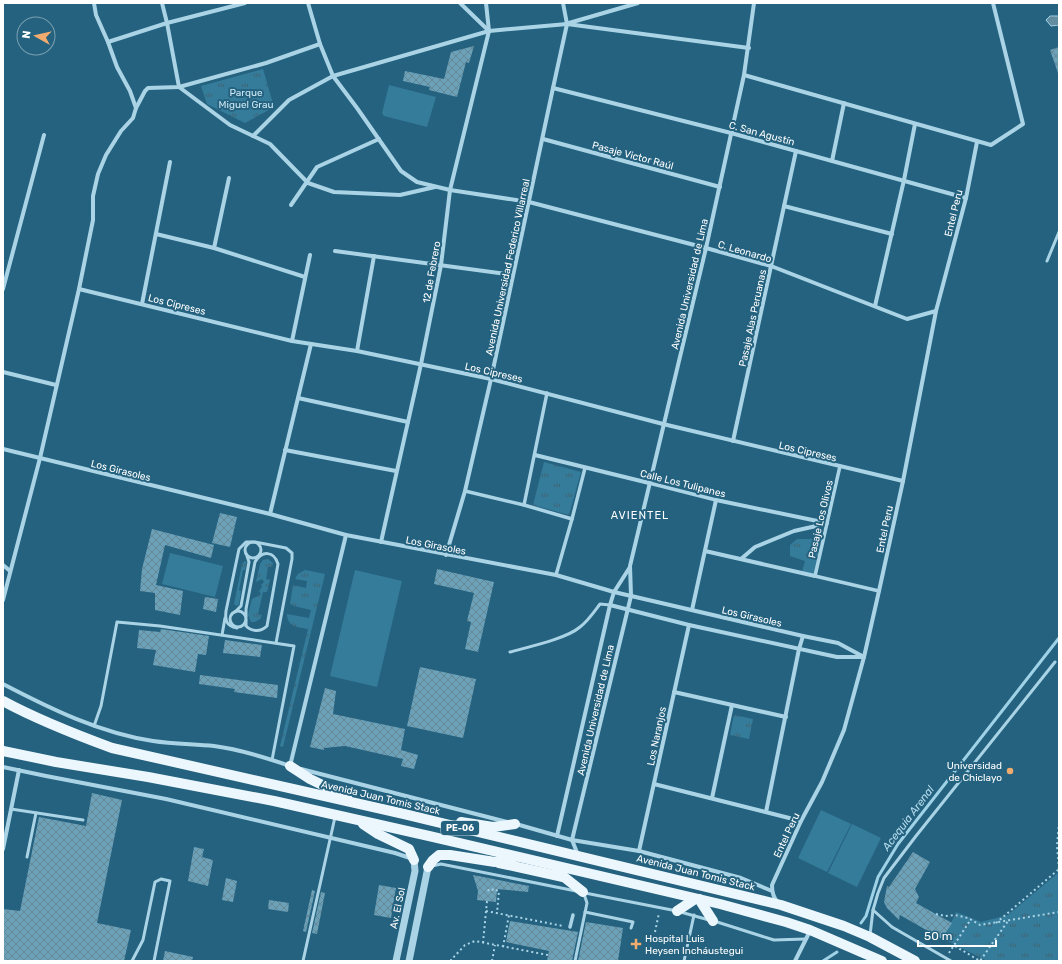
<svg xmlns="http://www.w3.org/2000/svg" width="1062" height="964" font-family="Rubik,sans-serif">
  <defs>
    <pattern id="grass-tufts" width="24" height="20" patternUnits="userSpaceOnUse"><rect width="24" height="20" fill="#357c9b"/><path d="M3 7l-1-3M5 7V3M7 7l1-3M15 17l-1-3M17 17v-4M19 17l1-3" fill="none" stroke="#406474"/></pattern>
    <pattern id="water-waves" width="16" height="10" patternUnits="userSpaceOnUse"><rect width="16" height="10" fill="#638ea2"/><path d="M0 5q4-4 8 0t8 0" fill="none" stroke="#5a7480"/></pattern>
    <pattern id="building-cross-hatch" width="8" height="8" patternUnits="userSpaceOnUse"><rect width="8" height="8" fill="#6da1b8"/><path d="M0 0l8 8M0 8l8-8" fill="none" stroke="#638898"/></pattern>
  </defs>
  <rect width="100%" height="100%" fill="#24627f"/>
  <g fill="url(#grass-tufts)">
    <path d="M263,69l11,38 -29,16 -38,-19 -6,-18z"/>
    <path d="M544,462l37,10 -12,43 -36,-10z"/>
    <path d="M797,539h18l6,3 -7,33 -12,-3 3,-11 -15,-5v-11z"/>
    <path d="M268,559l5,4 -1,4h-4l-2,12 4,1 -3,12h-4l-5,22 4,1 -2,4 -5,3h-4l-3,-7 4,-16 9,-5 -2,-3 3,-4 -1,-2 3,-3 -2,-3 -6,3 4,-18 3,-4z"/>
    <path d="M245,561l2,1 -2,8h-2l-4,20 2,1 -2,13 -2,2 -3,-2 8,-40z"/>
    <path d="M305,570l20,4 -42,173 -3,-1 28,-117c-10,-2 -21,-2 -21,-15l22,4 2,-8 -17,-4 -4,-2 3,-19 13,3 1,-7 -12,-2 3,-5z"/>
    <path d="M734,715l19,4 -4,20 -19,-4z"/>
    <path d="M1059,872v89h-72l-43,-22 12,-27 25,10 27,-7z"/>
  </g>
  <g fill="#357c9b">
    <path d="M389,85l47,12 -9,30 -43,-11 -2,-3z"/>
    <path d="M170,553l53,13 -8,31 -53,-13z"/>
    <path d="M355,570l47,11 -25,106 -47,-11z"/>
    <path d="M821,810l30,14 -24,48 -29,-14z"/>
    <path d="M852,824l29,14 -24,49 -29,-14z"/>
  </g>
  <path fill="url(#water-waves)" stroke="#9fd2e7" d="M1050,16h9v9l-8,1 -5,-6z"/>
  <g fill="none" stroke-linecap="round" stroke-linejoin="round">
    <g stroke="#9fd2e7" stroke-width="3">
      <path d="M861,923l5,-7 12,-39 20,-33 161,-206"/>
      <path d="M823,961l14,-9"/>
    </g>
  </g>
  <g fill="url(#building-cross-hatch)">
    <path d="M474,46l-5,17 -3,-1 -9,35 -28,-7 1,-3 -27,-6 2,-10 39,8 7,-27z"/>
    <path d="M1059,47v26h-1l-8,-23z"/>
    <path d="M220,513l17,4 -7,30 -18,-4z"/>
    <path d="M152,529l62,16 -3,13 -46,-13 -9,40 27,6 -3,24 -25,-5v-17l-15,-2 2,-22z"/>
    <path d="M437,569l57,13 -16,70 -13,-3 6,-27 -4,-1 7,-28 -40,-9z"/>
    <path d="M205,597l13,2 -2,13 -13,-3z"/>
    <path d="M161,629l48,7 -3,19 -8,-1 -3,18 -42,-7 3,-15 -19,-2 2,-18 21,2z"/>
    <path d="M225,640l37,5 -2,12 -37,-4z"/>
    <path d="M420,667l56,12 -13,59 -56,-12z"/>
    <path d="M200,675l78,10 -1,13 -43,-6 1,-3 -36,-5z"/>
    <path d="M325,688l11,3 -3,23 72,15 -4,21 17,5 -4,14 -13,-3 2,-7 -58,-13 -21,2v2l-14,-3z"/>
    <path d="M92,793l30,7 -25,123 34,7 -7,31h-121v-52l17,2 19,-94 47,9z"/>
    <path d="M194,847l10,2 -2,8 11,3 -5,26 -20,-5z"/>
    <path d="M913,852l17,10 -15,27 4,8 -3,6 36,20 -10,16 -42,-24 -1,5 -12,-12 -3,-6 3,-16 2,1z"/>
    <path d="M473,875l56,11 -1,6 -31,-3 -1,13 -19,-2 1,-9z"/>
    <path d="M226,878l11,3 -4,21 -11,-2z"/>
    <path d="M379,885l17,3 -5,30 -17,-3z"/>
    <path d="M312,890l3,1 -9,41 -3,-1z"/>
    <path d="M321,892l4,1 -8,41 -5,-1z"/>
    <path d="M269,900l20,3 -1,9 -20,-3z"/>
    <path d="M510,921l68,11 -6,29h-25l2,-10 -43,-9z"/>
    <path d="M586,922l37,6 -5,33h-40z"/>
    <path d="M165,951l28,6 -1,4h-29z"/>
  </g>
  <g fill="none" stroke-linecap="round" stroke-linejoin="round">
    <g stroke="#aad4e6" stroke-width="2" stroke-dasharray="2 3" stroke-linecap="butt">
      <path d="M1059,869l-2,-23 2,-23"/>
      <path d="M496,890l3,1 -2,22"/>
      <path d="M488,891l1,-2 7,1"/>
      <path d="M486,911l77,15"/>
      <path d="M936,914l9,2 10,-1 13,3 12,7 79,-13"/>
      <path d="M996,923l63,-54"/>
      <path d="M655,932l4,-19"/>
      <path d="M483,943l4,-42"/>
      <path d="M955,946l25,15 28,-40"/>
      <path d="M503,947l6,-32"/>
      <path d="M949,953l22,-34"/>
      <path d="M452,961l-1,-1 14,-15 10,-4 73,14"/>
      <path d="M492,961l3,-16"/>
    </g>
    <g stroke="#aad4e6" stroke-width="3">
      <path d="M1047,261l12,-29"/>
      <circle cx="253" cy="550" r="8"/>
      <path d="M255,542l31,6 6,5v6l-16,84"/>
      <circle cx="238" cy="619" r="8"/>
      <path d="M235,612l6,-6 8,-44 -2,-6"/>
      <path d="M246,617v-8l9,-47c7,-12 19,-11 23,2l-11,62c-6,6 -15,6 -21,0v-6"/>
      <path d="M237,628c-11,-2 -12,-8 -11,-17l13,-62 7,-7h7"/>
      <path d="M222,635l3,-17"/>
      <path d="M510,652c18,-5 56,-13 70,-25 8,-6 14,-15 20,-23l10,1"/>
      <path d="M94,726l7,-20 16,-84 43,4 134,20 -22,114"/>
      <path d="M11,809l72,11"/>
      <path d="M27,857l9,-44"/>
      <path d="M432,866l9,-2 135,27"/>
      <path d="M585,893l92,18 32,9"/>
      <path d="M873,910l19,17 59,34"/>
      <path d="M585,912l48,10 -2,6"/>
      <path d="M714,921l60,19 31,-1"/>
      <path d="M870,935l3,-25 5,-17 6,-15 32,-42 139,-174"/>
      <path d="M132,961l11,-21 12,-58 6,-3 9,2 -16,80"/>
      <path d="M303,961l32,-144"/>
      <path d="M575,961l12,-58 -3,-9"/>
      <path d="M684,961l10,-46"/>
    </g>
    <g stroke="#aad4e6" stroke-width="3.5">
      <path d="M840,466l-25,110 64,15"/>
      <path d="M649,483l67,17"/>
      <path d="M465,491l59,14 48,14"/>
      <path d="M524,505l23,-112"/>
      <path d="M556,575l16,-56 13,-51"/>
      <path d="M570,927l3,-12"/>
    </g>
    <g stroke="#aad4e6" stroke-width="4">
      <path d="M162,3l5,20 12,64 51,38 40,19 38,39 26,9 66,3 35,-8"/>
      <path d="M308,3l12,41 13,32 24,32 44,63 16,11 33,8 79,12 177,46 65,18 136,53 29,-8"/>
      <path d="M460,3l29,28"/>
      <path d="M569,23l69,-20"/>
      <path d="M108,42l59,-19 78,-20"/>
      <path d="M744,75l247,70 32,-21 -30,-121"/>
      <path d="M553,88l178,45 235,65"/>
      <path d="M136,108l9,-17 3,-3 31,-1 87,-24 54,-19"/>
      <path d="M253,136l36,-36 44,-24 156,-45 78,-7 182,24"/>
      <path d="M543,139l177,48"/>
      <path d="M832,161l12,-58"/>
      <path d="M291,205l26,-38 62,-28"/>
      <path d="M784,206l108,28"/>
      <path d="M156,234l58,14 91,29"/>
      <path d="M214,248l15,-70"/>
      <path d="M335,251l178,24"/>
      <path d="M3,289l41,-154"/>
      <path d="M79,289l213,52 65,10 134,28 172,45 240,57"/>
      <path d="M142,304l28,-142"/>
      <path d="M875,306l29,-126 11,-56"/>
      <path d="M292,341l18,-86"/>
      <path d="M357,351l17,-95"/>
      <path d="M3,372l53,13"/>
      <path d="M298,398l110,24"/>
      <path d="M733,441l63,-290"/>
      <path d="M3,449l267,65 76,21 210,40 58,17 189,44 35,7 26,14"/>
      <path d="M285,450l111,21"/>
      <path d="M535,455l114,28"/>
      <path d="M270,514l41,-170"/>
      <path d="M381,542l40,-178 20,-99 9,-75 39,-159 -3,-28"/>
      <path d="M705,551l110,25"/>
      <path d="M446,555l19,-64 26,-112 62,-291 14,-64 -4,-21"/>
      <path d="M741,559l14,-12 39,-16 31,-7"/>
      <path d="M3,565l7,6"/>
      <path d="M3,600l37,-142 39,-169 14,-69v-24l5,-22 8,-19 15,-24 12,-13 3,-10 -6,-17 -13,-24 -9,-25 -12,-27 -2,-12"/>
      <path d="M610,605l79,20 148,32h26"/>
      <path d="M692,610l24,-110 111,23"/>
      <path d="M3,684c48,25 97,49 150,57 20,3 41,3 61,5 24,3 53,12 76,20"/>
      <path d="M674,692l112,25"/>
      <path d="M290,766l56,-231"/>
      <path d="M3,767l43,9 120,23 229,54 15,5"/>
      <path d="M301,769l206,53"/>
      <path d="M654,784l147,37"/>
      <path d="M712,798l20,-93"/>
      <path d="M766,812l33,-163 4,-13"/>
      <path d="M516,824l56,16 67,11 102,27 31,13"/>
      <path d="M557,836l53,-231 4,-13 16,-25"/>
      <path d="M3,849l16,-79"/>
      <path d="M639,851l50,-226"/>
      <path d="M578,855l-6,-15 59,-244 -1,-30 76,-318 38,-173 10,-72"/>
      <path d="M778,902c-5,-4 -6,-11 -6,-17l29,-64 21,-39 22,-52 20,-73 15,-66 24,-110 33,-170 30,-113 11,-56"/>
      <path d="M795,961l15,-30"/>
    </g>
    <g stroke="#aad4e6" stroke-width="7">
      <path d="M396,961l19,-90 -1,-11"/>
      <path d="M409,961l19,-94"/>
    </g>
    <g stroke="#ecf7fd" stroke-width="10">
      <path d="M3,701c35,19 71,33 109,47l292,66 377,91 63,21 26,11 45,24"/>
      <path d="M3,751l53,11 92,15 126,24 155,35 291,68 66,18 24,8 72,31"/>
      <path d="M290,766l20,13 37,18"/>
      <path d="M461,822l32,5 22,-3"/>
      <path d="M363,824l15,10 31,15 5,11"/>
      <path d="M499,863l64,14"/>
      <path d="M428,867l5,-7 6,-5h11l45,7 20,-5"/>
      <path d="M559,873l24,19"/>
      <path d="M699,899l14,22"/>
      <path d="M677,911l18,-12"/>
    </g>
  </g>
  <g fill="#f0ab6e" stroke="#24627f" stroke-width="1.5">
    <circle cx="1010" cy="771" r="4"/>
    <path d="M634 938h4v4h4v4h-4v4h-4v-4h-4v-4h4z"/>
  </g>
  <g text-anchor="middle" stroke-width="4" stroke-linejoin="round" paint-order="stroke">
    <rect fill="#24627f" stroke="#bdd0d9" stroke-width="1" x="441" y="821" width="38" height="14" rx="3"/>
    <g font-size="9" font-weight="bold" fill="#fff">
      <text x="460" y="831">PE-06</text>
    </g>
    <g font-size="10" fill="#cee9f5" stroke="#24627f">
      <text x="246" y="96">Parque<tspan x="246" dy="12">Miguel Grau</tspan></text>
    </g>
    <g font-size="10" fill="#fff" stroke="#24627f">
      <text transform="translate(762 133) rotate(15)" y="4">C. San Agustín</text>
      <text transform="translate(633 155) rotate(15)" y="4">Pasaje Victor Raúl</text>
      <text transform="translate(953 213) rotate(-76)" y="4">Entel Peru</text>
      <text transform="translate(745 251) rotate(16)" y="4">C. Leonardo</text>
      <text transform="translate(507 267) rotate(-78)" y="4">Avenida Universidad Federico Villarreal</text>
      <text transform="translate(431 272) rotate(-80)" y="4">12 de Febrero</text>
      <text transform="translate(689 284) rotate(-77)" y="4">Avenida Universidad de Lima</text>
      <text transform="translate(177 304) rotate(14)" y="4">Los Cipreses</text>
      <text transform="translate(752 318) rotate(-78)" y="4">Pasaje Alas Peruanas</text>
      <text transform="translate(494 372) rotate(13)" y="4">Los Cipreses</text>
      <text transform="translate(808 451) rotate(13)" y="4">Los Cipreses</text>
      <text transform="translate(121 470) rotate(14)" y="4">Los Girasoles</text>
      <text transform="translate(683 483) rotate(14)" y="4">Calle Los Tulipanes</text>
      <text transform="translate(820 519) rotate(-77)" y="4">Pasaje Los Olivos</text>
      <text transform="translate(884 529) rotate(-78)" y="4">Entel Peru</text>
      <text transform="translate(436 545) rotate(11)" y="4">Los Girasoles</text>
      <text transform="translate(752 616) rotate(13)" y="4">Los Girasoles</text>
      <text transform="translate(595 710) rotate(-77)" y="4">Avenida Universidad de Lima</text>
      <text transform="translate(656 736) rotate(-78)" y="4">Los Naranjos</text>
      <text transform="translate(381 797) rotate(13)" y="4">Avenida Juan Tomis Stack</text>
      <text transform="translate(786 835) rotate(-65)" y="4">Entel Peru</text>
      <text transform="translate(696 872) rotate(14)" y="4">Avenida Juan Tomis Stack</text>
      <text transform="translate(397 908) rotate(-78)" y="4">Av. El Sol</text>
    </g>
    <g font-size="10" fill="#fff" stroke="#24627f" text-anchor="end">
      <text x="1002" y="769">Universidad<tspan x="1002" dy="12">de Chiclayo</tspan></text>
      <text x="645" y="942" text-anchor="start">Hospital Luis<tspan x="645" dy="12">Heysen Incháustegui</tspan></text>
    </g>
    <g font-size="11" letter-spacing="1" fill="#fff" stroke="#24627f">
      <text x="640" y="519">AVIENTEL</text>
    </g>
    <g font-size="11" font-style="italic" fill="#b6ddee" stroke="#24627f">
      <text transform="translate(908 818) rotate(-53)" y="4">Acequia Arenal</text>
    </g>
  </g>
  <rect width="1062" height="964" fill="none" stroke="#ffffff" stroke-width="8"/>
  <g transform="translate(36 36) rotate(278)"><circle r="19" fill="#24627f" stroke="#7ca1b2"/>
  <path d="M0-3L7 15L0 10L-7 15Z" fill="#f0ab6e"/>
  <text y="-6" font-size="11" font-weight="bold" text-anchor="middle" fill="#ffffff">N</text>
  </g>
  <path d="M918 940v6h78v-6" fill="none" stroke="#ffffff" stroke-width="2"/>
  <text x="924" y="940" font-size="12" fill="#ffffff" stroke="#24627f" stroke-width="3" paint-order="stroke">50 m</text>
</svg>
